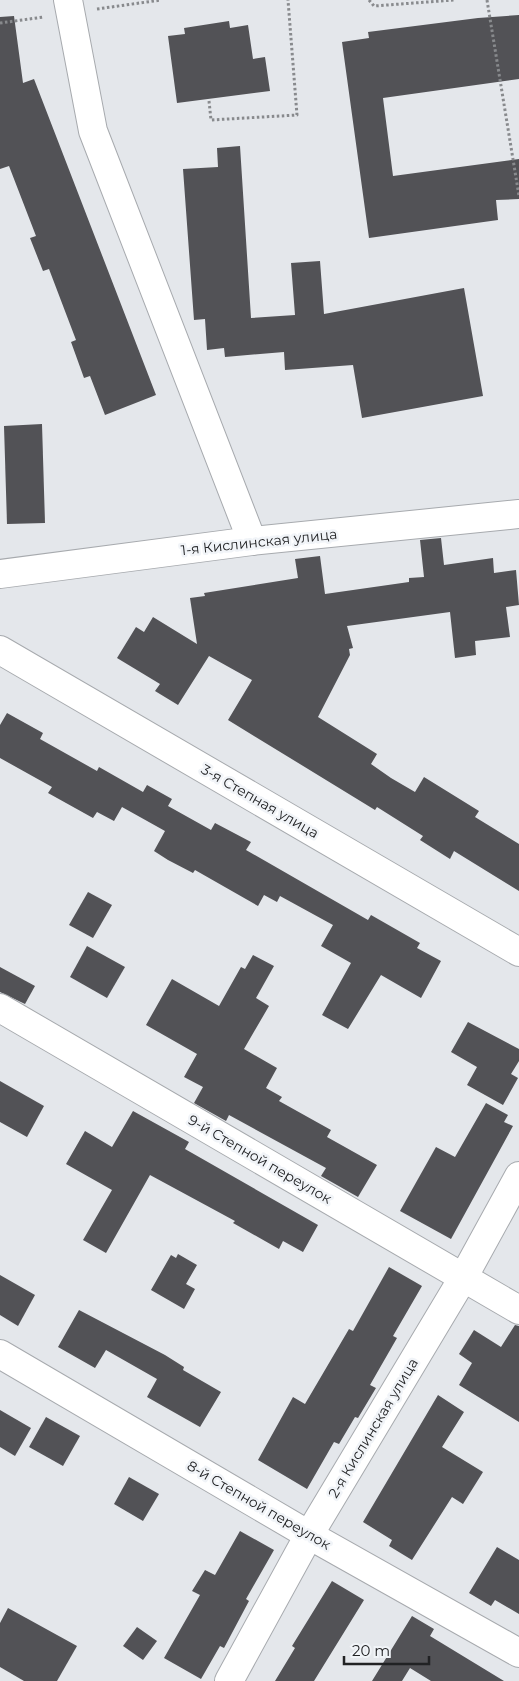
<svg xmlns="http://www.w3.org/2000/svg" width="519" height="1681" font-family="Montserrat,sans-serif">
  <rect width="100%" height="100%" fill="#e4e7eb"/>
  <g fill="#525256">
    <path d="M519,15v64l-136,19 10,78 126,-17v40l-23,1 2,20 -129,18 -27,-196 27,-4 -1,-6 110,-14z"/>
    <path d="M14,16l9,67 11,-4 122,316 -51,20 -15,-39 -6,2 -13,-36 5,-2 -27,-71 -6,2 -13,-33 6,-2 -27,-70 -9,3v-152z"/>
    <path d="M229,21l1,7 18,-3 5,34 12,-2 5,34 -93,12 -9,-67 17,-2 -1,-6z"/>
    <path d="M240,146l11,172 44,-3 -4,-52 29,-2 4,53 140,-26 19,108 -121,22 -9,-53 -68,5 -1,-18 -59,5 -1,-9 -17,2 -2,-31 -11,1 -11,-151 35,-2 -1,-19z"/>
    <path d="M42,424l3,99 -38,1 -3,-98z"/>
    <path d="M441,538l3,27 49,-7 1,15 22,-3 3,35 -13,2 4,30 -35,4 1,14 -21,3 -5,-46 -103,14 6,22 -4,1 1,6 -32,62 59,37 -6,10 20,14 24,14 9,-15 55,34 -4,6 44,27v47l-65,-40 -4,8 -30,-19 3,-4 -46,-29 -2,3 -147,-90 24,-40 -43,-24 -31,49 -23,-14 5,-7 -43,-26 19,-31 8,5 9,-15 44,27 -7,-46 15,-2 -1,-3 94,-15 -3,-19 25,-3 5,38 84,-12v-4l15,-1 -4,-37z"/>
    <path d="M7,713l36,20 -3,6 57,32 2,-4 44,25 4,-7 25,14 -4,7 43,24 4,-7 36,19 -5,8 122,70 3,-5 49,28 -3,5 24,13 -20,37 -40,-23 -33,54 -26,-14 29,-52 -30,-17 12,-21 -53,-29 -3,6 -13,-7 -6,11 -63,-36 -2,3 -25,-13 -14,-9 11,-20 -43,-24 -8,14 -17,-9 -4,6 -45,-25 4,-6 -52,-29v-33z"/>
    <path d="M88,892l24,13 -19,33 -24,-13z"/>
    <path d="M87,946l38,21 -18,31 -37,-21z"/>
    <path d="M253,955l21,11 -18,32 13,8 -25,43 33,19 -11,20 16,9 -3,4 52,29 -4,7 50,28 -19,32 -37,-21 5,-8 -97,-53 -3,6 -32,-18 9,-16 -19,-10 13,-23 -51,-29 26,-46 47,27 22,-39 4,2z"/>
    <path d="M0,967l35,19 -10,18 -25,-12z"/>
    <path d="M468,1022l51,27v12l-8,13 7,4 -15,27 -36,-20 10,-18 -26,-15z"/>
    <path d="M0,1081l44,25 -17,31 -27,-15z"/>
    <path d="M486,1103l22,12 -4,7 9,4 -62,113 -51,-28 36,-64 19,10z"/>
    <path d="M133,1111l56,31 -4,7 133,76 -15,27 -20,-11 -4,8 -46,-26 2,-2 -85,-46 -44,78 -23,-13 29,-50 -46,-26 19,-33 27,16z"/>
    <path d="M178,1254l19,11 -11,19 9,5 -11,20 -33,-19 20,-35 5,3z"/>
    <path d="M389,1267l33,19 -29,50 4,2 -27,47 6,3 -18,30 -3,-1 -16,27 -5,-2 -27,47 -49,-29 35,-63 12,7 44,-75 4,2z"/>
    <path d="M0,1275l35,20 -17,31 -18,-11z"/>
    <path d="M79,1310l86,45 19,12 -1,3 38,22 -21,35 -53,-30 10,-18 -51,-29 -11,18 -37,-21z"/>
    <path d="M515,1325l4,1v96l-60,-37 13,-22 -13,-9 15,-24 27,17z"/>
    <path d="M438,1395l26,17 -22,35 41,25 -20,32 -11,-7 -40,63 -23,-14 3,-6 -29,-18z"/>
    <path d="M0,1410l31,18 -16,28 -15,-9z"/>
    <path d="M46,1417l34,19 -17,30 -34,-19z"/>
    <path d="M129,1477l30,17 -16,27 -29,-17z"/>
    <path d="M240,1531l34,19 -28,49 3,2 -25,47 -4,-2 -19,33 -37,-21 36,-63 -8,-4 13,-21 10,5z"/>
    <path d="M497,1547l22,13v54l-24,-14 -4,6 -22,-13z"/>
    <path d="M332,1581l32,19 -50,81h-39l20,-33 -3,-2z"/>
    <path d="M8,1608l69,38 -20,35h-33l-24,-14v-44z"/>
    <path d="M412,1616l22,13 -4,7 74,45h-73l-21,-13 -8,13h-30z"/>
    <path d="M137,1627l20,14 -14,19 -20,-14z"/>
  </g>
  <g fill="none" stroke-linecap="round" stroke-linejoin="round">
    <defs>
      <g id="minor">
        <path d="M68,0l25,131 159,410"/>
        <path d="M0,574l252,-33 267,-27"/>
        <path d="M0,650l519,302"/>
        <path d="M0,1008l519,302"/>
        <path d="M0,1354l309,181 210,118"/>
        <path d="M229,1681l80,-146 154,-257 56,-102"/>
      </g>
    </defs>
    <use href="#minor" stroke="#a7aaae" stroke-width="30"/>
    <g stroke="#888a8d" stroke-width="3" stroke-dasharray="2.5 2.5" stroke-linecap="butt">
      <path d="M369,0l5,6 80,-6"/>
      <path d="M487,0l32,196"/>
      <path d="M97,9l64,-9"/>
      <path d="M0,23l44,-6"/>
      <path d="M209,101l2,19 86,-5 -9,-115"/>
    </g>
    <use href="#minor" stroke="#fff" stroke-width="28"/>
  </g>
  <g text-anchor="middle" stroke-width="5" stroke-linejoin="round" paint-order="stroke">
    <g font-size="14" fill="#212224" stroke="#f1f4f8">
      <text transform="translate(259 542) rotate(-6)" y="5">1-я Кислинская улица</text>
      <text transform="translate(260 801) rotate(30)" y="5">3-я Степная улица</text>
      <text transform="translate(260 1159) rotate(30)" y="5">9-й Степной переулок</text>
      <text transform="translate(373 1428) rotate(-59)" y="5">2-я Кислинская улица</text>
      <text transform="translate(259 1505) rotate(30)" y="5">8-й Степной переулок</text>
    </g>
  </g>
  <path d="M344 1656v8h85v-8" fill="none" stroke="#212224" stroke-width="2.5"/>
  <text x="352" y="1656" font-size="15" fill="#212224" stroke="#f1f4f8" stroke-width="4" paint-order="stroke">20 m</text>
</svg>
